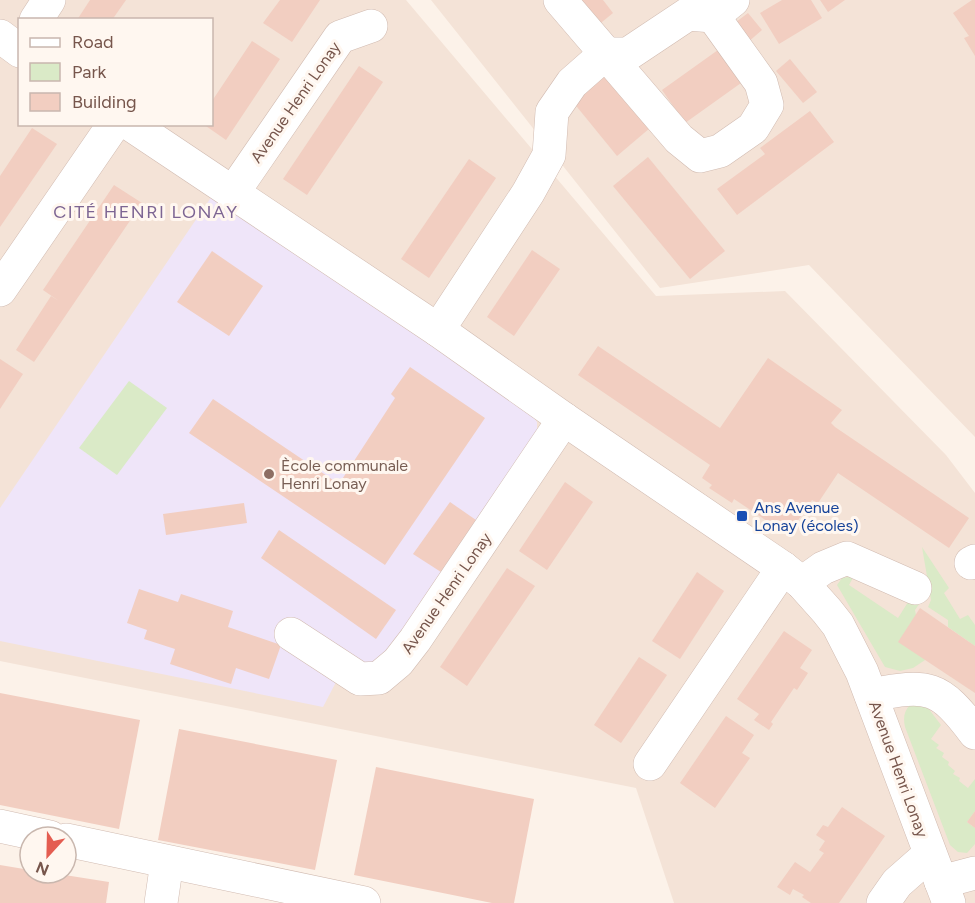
<svg xmlns="http://www.w3.org/2000/svg" width="975" height="903" font-family="Figtree,sans-serif">
  <rect width="100%" height="100%" fill="#fcf2e9"/>
  <g fill="#f4e3d7" fill-rule="evenodd">
    <path d="M0,0h406l250,296 129,-5 161,164 29,38v410h-301l-38,-115 -636,-127zM20,20h192v104h-192z"/>
    <path d="M431,0h544v437l-166,-172 -149,23z"/>
  </g>
  <path fill="#efe5f9" d="M212,196l316,214 9,12v18l-154,226 -36,-5 -24,46 -323,-66v-133z"/>
  <g fill="#daeac7">
    <path d="M129,381l38,27 -50,67 -38,-27z"/>
    <path d="M922,547l27,41 -5,5 16,26 8,-4 7,10v21l-27,-19v-7l-20,-13 3,-7z"/>
    <path d="M854,576l-5,9 49,33 22,-35 4,14 -9,13 10,50 -12,8 -13,3 -15,-4 -48,-82 5,-7z"/>
    <path d="M925,704l16,21 -10,14 8,6 -3,3 8,5 -2,4 7,5 -1,3 7,6 -2,3 7,4 -1,3 9,7 7,-9v32l-8,11 8,6v16l-8,9 -9,-1 -8,-7 -45,-118c-2,-9 -1,-16 5,-22z"/>
  </g>
  <g fill="#f2cec1">
    <path d="M90,0h36l-14,20h-35z"/>
    <path d="M280,0h40l-28,42 -29,-19z"/>
    <path d="M576,0h27l10,13 -16,13z"/>
    <path d="M782,0h29l11,18 -43,26 -19,-31z"/>
    <path d="M820,0h25l-17,12z"/>
    <path d="M972,0h3v56l-11,-18 5,-2 -16,-23z"/>
    <path d="M748,13l14,17 -15,13 -15,-18z"/>
    <path d="M252,41l28,18 -54,81 -23,-16h9v-23z"/>
    <path d="M718,50l23,33 -56,40 -23,-33z"/>
    <path d="M790,59l27,33 -14,11 -27,-32z"/>
    <path d="M359,66l24,16 -76,113 -24,-16z"/>
    <path d="M605,75l45,53 -33,28 -44,-54z"/>
    <path d="M810,111l24,31 -97,73 -20,-26 48,-35 -5,-6z"/>
    <path d="M32,128l25,16 -57,83v-51z"/>
    <path d="M648,157l77,94 -35,28 -77,-93z"/>
    <path d="M469,159l27,19 -67,100 -28,-19z"/>
    <path d="M114,185l28,18 -108,159 -18,-12 35,-54 8,5 -16,-11z"/>
    <path d="M532,250l28,19 -46,67 -27,-19z"/>
    <path d="M212,251l51,35 -34,50 -52,-34z"/>
    <path d="M598,346l122,82 48,-70 74,52 -11,13 4,4 134,91 -20,30 -111,-75 -20,30 -6,-3 -24,35 -54,-36 -2,4 -23,-15 3,-3 -10,-7 8,-13 -132,-90z"/>
    <path d="M0,359l23,15 -23,35z"/>
    <path d="M410,367l75,51 -100,147 -196,-132 24,-34 126,85 56,-86 -4,-4z"/>
    <path d="M565,482l28,20 -46,68 -28,-19z"/>
    <path d="M450,502l26,18 -35,52 -28,-18z"/>
    <path d="M244,503l3,20 -81,12 -3,-21z"/>
    <path d="M279,530l117,80 -20,29 -115,-81z"/>
    <path d="M507,568l28,18 -68,100 -27,-19z"/>
    <path d="M697,572l27,19 -44,68 -28,-18z"/>
    <path d="M139,589l39,13 3,-8 52,17 -5,16 53,18 -12,34 -33,-11 -5,16 -61,-20 5,-15 -31,-10 3,-9 -20,-7z"/>
    <path d="M920,608l55,38v47l-77,-51z"/>
    <path d="M784,631l28,19 -12,18 8,5 -11,17 -3,-2 -23,34 2,2 -4,6 -15,-10 5,-6 -22,-15z"/>
    <path d="M639,657l28,18 -46,68 -27,-18z"/>
    <path d="M0,693l140,27 -21,109 -119,-24z"/>
    <path d="M726,716l28,19 -12,18 8,5 -35,50 -35,-25z"/>
    <path d="M179,729l158,31 -22,110 -157,-30z"/>
    <path d="M376,767l158,32 -20,104h-22l-138,-28z"/>
    <path d="M842,807l43,29 -46,67h-28l-9,-6 2,-2 -11,-6 -3,6 -13,-8 18,-25 15,10 14,-19 -5,-3 6,-9 -9,-6 7,-10 5,2z"/>
    <path d="M975,811v17l-8,-6z"/>
    <path d="M0,865l30,5v3h22l57,9 -3,21h-106z"/>
  </g>
  <g fill="none" stroke-linecap="round" stroke-linejoin="round">
    <defs>
      <g id="minor">
        <path d="M560,0l119,139 21,17 20,-5 33,-23 14,-23 -6,-22 -48,-67"/>
        <path d="M36,20l13,-20"/>
        <path d="M0,36l20,15"/>
        <path d="M605,54h23l60,-40 25,2 20,-16"/>
        <path d="M130,124l308,206 126,89 219,149 19,15 25,28 11,14 24,47 87,231"/>
        <path d="M232,194l108,-157 31,-11"/>
        <path d="M0,290l114,-166"/>
        <path d="M438,330l90,-137 21,-38 3,-43 20,-29 33,-29"/>
        <path d="M971,563l4,-2"/>
        <path d="M802,583l21,-15 24,-10 68,30"/>
        <path d="M291,634l69,45 19,-1 19,-16 17,-22 149,-221"/>
        <path d="M871,695c58,-11 68,-10 104,38"/>
        <path d="M650,764l133,-196"/>
        <path d="M0,826l50,11"/>
        <path d="M66,840l298,63"/>
        <path d="M941,882l34,-9"/>
        <path d="M161,903l6,-41"/>
        <path d="M883,903l14,-20 33,-29"/>
      </g>
    </defs>
    <use href="#minor" stroke="#d1bbb1" stroke-width="34"/>
    <use href="#minor" stroke="#fff" stroke-width="33"/>
  </g>
  <circle fill="#8d6e63" stroke="#fff7f0" stroke-width="2" cx="269" cy="474" r="6"/>
  <rect fill="#1a4fb4" stroke="#fff7f0" stroke-width="2" x="736" y="510" width="12" height="12" rx="3"/>
  <g text-anchor="middle" stroke-width="6" stroke-linejoin="round" paint-order="stroke">
    <g font-size="16" fill="#77564c" stroke="#fff7f0">
      <text transform="translate(295 102) rotate(-55)" y="6">Avenue Henri Lonay</text>
      <text transform="translate(446 593) rotate(-55)" y="6">Avenue Henri Lonay</text>
      <text transform="translate(899 769) rotate(70)" y="6">Avenue Henri Lonay</text>
    </g>
    <g font-size="16" fill="#785e54" stroke="#fff7f0" text-anchor="start">
      <text x="281" y="471">Ècole communale<tspan x="281" dy="18">Henri Lonay</tspan></text>
    </g>
    <g font-size="16" fill="#164399" stroke="#fff7f0" text-anchor="start">
      <text x="754" y="513">Ans Avenue<tspan x="754" dy="18">Lonay (écoles)</tspan></text>
    </g>
    <g font-size="18" letter-spacing="1.5" fill="#7d6593" stroke="#fff7f0">
      <text x="146" y="218">CITÉ HENRI LONAY</text>
    </g>
  </g>
  <rect x="18" y="18" width="195" height="108" fill="#fff7f0" stroke="#c9b7ae" stroke-width="1.5"/>
  <rect x="30" y="38" width="30" height="9" fill="#ffffff" stroke="#c9b7ae" stroke-width="1.5"/>
  <text x="72" y="48" font-size="18" fill="#77564c">Road</text>
  <rect x="30" y="63" width="30" height="18" fill="#daeac7" stroke="#c9b7ae" stroke-width="1.5"/>
  <text x="72" y="78" font-size="18" fill="#77564c">Park</text>
  <rect x="30" y="93" width="30" height="18" fill="#f2cec1" stroke="#c9b7ae" stroke-width="1.5"/>
  <text x="72" y="108" font-size="18" fill="#77564c">Building</text>
  <g transform="translate(48 855) rotate(202)"><circle r="28" fill="#fff7f0" stroke="#c9b7ae" stroke-width="1.5"/>
  <path d="M0-4.5L10 22L0 15L-10 22Z" fill="#e45d51"/>
  <text y="-9" font-size="16" font-weight="bold" text-anchor="middle" fill="#77564c">N</text>
  </g>
</svg>
